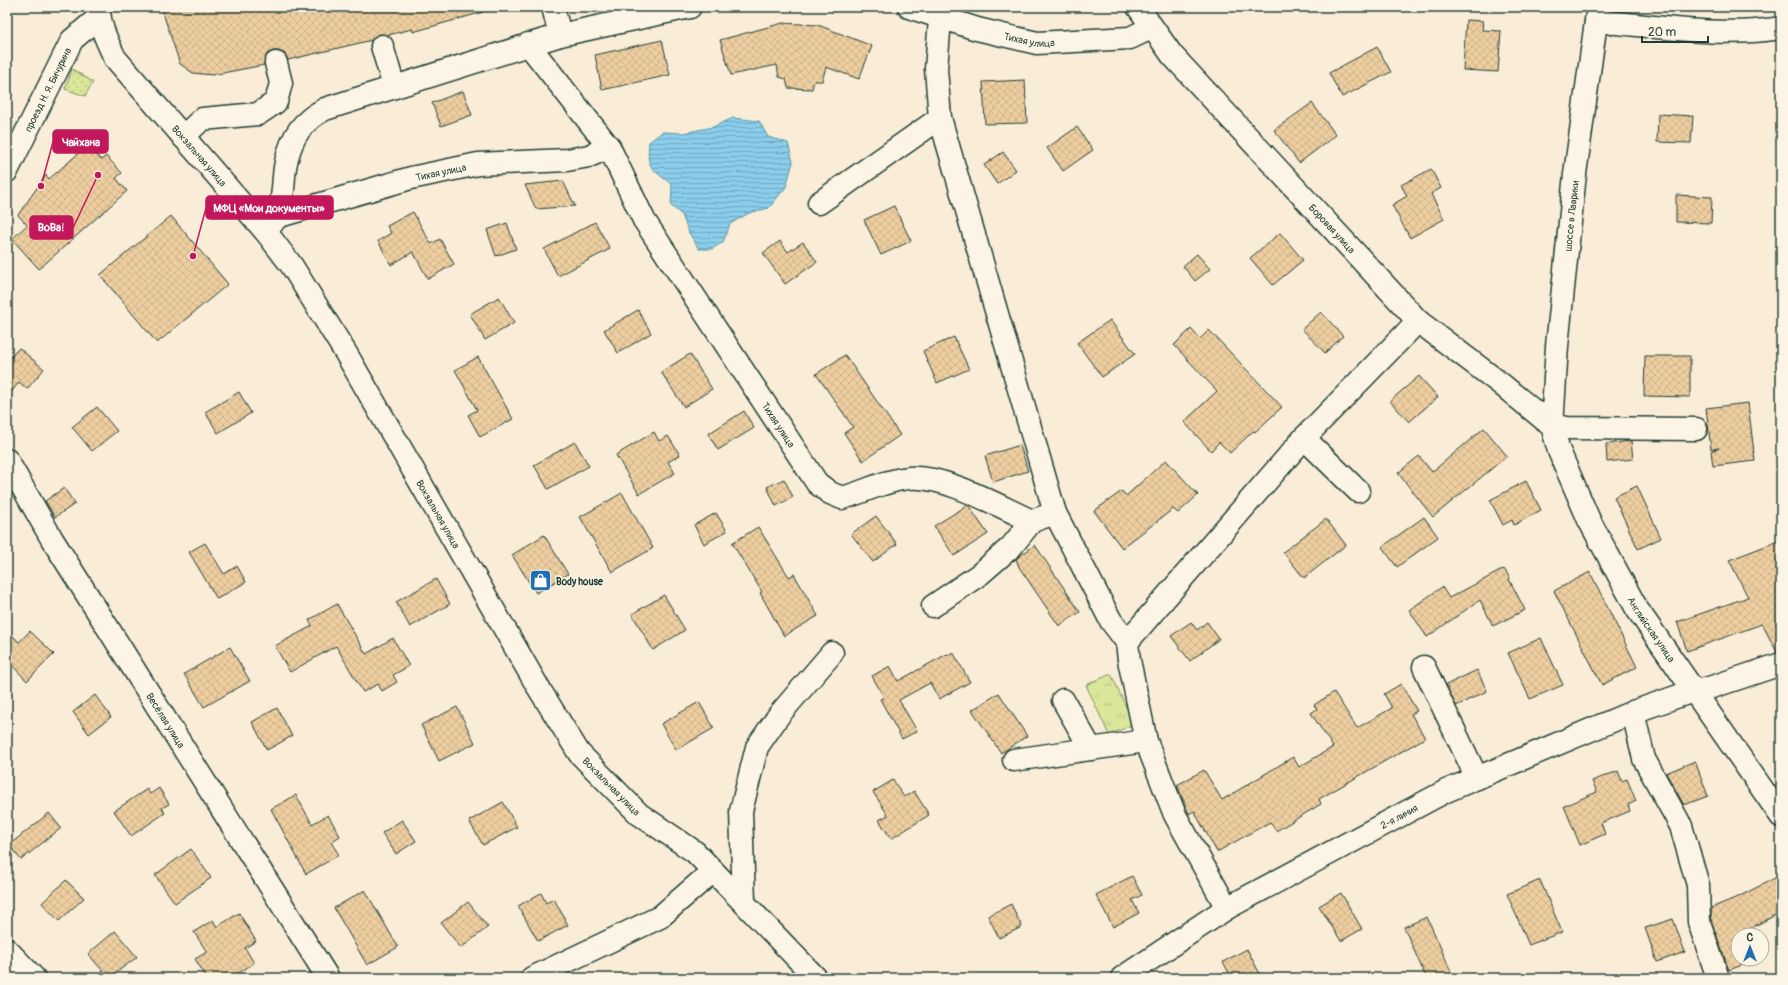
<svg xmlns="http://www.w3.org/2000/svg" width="1788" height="985" font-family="Pangolin,sans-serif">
  <defs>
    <pattern id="grass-dots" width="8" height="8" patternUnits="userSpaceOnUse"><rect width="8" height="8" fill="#dae699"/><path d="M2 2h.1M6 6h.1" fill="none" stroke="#bbc684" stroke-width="1.8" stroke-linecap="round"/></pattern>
    <pattern id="park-tufts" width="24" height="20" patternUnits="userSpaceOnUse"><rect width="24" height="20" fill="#dae699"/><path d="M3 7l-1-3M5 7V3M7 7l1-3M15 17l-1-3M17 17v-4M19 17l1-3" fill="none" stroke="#bbc684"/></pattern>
    <pattern id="water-rules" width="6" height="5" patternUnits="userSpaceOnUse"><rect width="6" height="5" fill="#8aceeb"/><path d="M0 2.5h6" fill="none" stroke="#70a8bf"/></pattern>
    <pattern id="building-cross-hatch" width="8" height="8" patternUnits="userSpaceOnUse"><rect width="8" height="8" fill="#eecea0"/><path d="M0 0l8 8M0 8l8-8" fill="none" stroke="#ccb28a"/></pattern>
  </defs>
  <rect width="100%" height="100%" fill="#f9edd7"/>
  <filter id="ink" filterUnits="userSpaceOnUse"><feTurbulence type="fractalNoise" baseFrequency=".025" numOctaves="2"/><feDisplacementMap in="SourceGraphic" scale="8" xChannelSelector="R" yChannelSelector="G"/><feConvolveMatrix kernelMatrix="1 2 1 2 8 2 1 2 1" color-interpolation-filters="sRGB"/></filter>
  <g filter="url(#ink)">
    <path fill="url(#grass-dots)" stroke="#7c9266" d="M72,69l21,13 -8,14 -20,-7z"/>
    <path fill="url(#park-tufts)" stroke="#7c9266" d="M1111,674l23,50 -25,11 -23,-50z"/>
    <path fill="url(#water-rules)" stroke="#5f94a2" d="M733,118l26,3 9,16 20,6 5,19 -7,25 -17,21 -20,5 -19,11 -7,18 -11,7h-13l-10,-16 -7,-18 -11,-9 1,-21c-20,-17 -26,-15 -23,-43l13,-10 21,1 30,-6z"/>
    <g fill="url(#building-cross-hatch)" stroke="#1f3d34">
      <path d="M161,7h321l1,5 -70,20 -1,-3 -24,6 -9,-1 -7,6 -84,20 -3,-6 -6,-3h-6l-6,3 -3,11 -52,10 -19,-2 -13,-9z"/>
      <path d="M1466,20l17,1 -1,9 19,1 -3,41 -35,-2z"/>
      <path d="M783,23l35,2 54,21 -13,33 -33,-12 -4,14h-8l-2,8 -24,-1 -2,-9 -7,-2 -2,-12 -46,10 -11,-35z"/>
      <path d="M662,40l8,35 -68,15 -7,-35z"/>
      <path d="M1377,47l14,25 -49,25 -13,-24z"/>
      <path d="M1025,80l2,43 -42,1 -2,-42z"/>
      <path d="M463,91l9,24 -31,11 -9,-23z"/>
      <path d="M1312,103l24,32 -37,28 -25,-33z"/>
      <path d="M1658,114l35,2 -2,27 -34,-1z"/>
      <path d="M1077,127l16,23 -30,21 -16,-23z"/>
      <path d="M88,145l13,15 5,-4 16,17 -6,5 11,13 -88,78 -27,-30 15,-14 -9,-10 28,-40 3,4z"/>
      <path d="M1003,152l13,18 -19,14 -13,-19z"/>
      <path d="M1431,169l10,19 -10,6 13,25 -34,19 -18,-33 15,-9 -6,-11z"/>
      <path d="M563,181l12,25 -39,3 -11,-24z"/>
      <path d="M1676,195l36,2 -1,26 -35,-1z"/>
      <path d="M894,206l17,35 -30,14 -17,-35z"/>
      <path d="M413,212l18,32 9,-5 14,25 -26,15 -15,-27 -22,13 -13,-24 13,-8 -4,-7z"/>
      <path d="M171,216l57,68 -71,59 -57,-68z"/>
      <path d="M595,222l15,27 -52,27 -14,-27z"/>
      <path d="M507,223l9,26 -20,7 -9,-26z"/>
      <path d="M1280,233l23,27 -30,25 -23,-27z"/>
      <path d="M780,241l8,11 15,-10 14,20 -32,22 -22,-31z"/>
      <path d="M1197,254l13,15 -15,12 -12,-15z"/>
      <path d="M499,297l15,26 -29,17 -15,-26z"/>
      <path d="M638,310l13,23 -33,20 -14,-23z"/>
      <path d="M1321,312l22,24 -18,17 -23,-24z"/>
      <path d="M1110,320l25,34 -33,23 -25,-34z"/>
      <path d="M1191,329l9,10 9,-9 73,77 -27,25 -2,-1 -23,22 -11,-11 -8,9 -27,-29 33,-31 -43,-46z"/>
      <path d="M954,337l15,32 -32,14 -14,-32z"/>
      <path d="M19,348l25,21 -17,20 -8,-7 -12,16v-37z"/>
      <path d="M690,354l22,35 -28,18 -23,-35z"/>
      <path d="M845,355l55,80 -37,26 -19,-28 9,-6 -37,-53z"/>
      <path d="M1645,356h45v41l-46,-1z"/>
      <path d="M478,357l35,62 -33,18 -12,-22 9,-5 -22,-40z"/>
      <path d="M1419,376l19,21 -29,25 -19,-21z"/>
      <path d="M239,392l12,21 -33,20 -13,-21z"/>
      <path d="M1748,403l7,58 -42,5 -2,-15 8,-3 -8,1 -5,-41z"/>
      <path d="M97,407l20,24 -25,20 -20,-24z"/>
      <path d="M744,411l10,17 -36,22 -10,-16z"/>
      <path d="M1484,428l23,28 -74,61 -35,-44 21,-17 13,16z"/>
      <path d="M654,432l5,9 9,-5 12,19 -12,7 7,11 -36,21 -23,-39z"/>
      <path d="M1631,441l2,18 -26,3 -1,-18z"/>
      <path d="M575,442l14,24 -41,23 -14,-24z"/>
      <path d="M1020,445l8,26 -35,11 -8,-26z"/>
      <path d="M1166,460l32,35 -20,18 -5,-4 -51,39 -28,-37 28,-20 4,5z"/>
      <path d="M784,479l9,18 -17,9 -9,-19z"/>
      <path d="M1526,481l15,29 -27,15 -2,-5 -9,5 -13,-25z"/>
      <path d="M1637,486l24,52 -23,11 -24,-52z"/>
      <path d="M64,488l11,16 -20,13 -10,-16z"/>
      <path d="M622,493l31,55 -41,24 -32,-55z"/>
      <path d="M968,505l20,29 -34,22 -20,-30z"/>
      <path d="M716,513l11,18 -23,13 -10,-19z"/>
      <path d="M876,516l21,28 -24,18 -22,-28z"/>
      <path d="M1424,517l14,20 -41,30 -15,-20z"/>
      <path d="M1326,519l20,26 -42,33 -21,-26z"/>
      <path d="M758,527l31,50 5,-3 24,42 -34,20 -24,-43 2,-1 -30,-49z"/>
      <path d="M544,535l24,39 -32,19 -24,-38z"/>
      <path d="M1781,540v112h-4l-15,-28 -75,27 -10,-29 71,-25 -19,-37z"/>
      <path d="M205,543l19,31 13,-8 9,16 -29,17 -28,-47z"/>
      <path d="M1035,545l45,67 -21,14 -40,-59 -3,-8z"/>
      <path d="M1504,569l6,9 -1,1 16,31 -32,16 -13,-26 -53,37 -18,-27 33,-23 7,11z"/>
      <path d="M1590,572l47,95 -35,18 -48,-94z"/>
      <path d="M436,579l14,25 -40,23 -14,-25z"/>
      <path d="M664,595l21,35 -32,20 -21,-36z"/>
      <path d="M337,604l29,50 27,-16 16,28 -16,9 4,7 -15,9 -4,-7 -15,8 -27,-46 -46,26 -15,-26 37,-20 -3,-6z"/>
      <path d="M1191,622l6,8 10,-8 12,17 -29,22 -19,-25z"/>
      <path d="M7,630l12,12 11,-11 24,23 -27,27 -20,-21z"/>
      <path d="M1541,638l22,47 -33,14 -22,-46z"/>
      <path d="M230,647l20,34 -46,26 -20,-33z"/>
      <path d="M953,652l17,30 -31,17 -9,-16 -31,17 18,31 -15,8 -22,-40 4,-2 -12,-21 18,-10 8,15 49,-27 1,1z"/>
      <path d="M1477,670l10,21 -31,15 -10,-21z"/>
      <path d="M1401,684l16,27 -6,3 14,24 -106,61 2,5 -45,27 -6,-9 -53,30 -23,-41 -5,3 -12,-29 27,-15 18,30 71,-43 6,10 34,-20 -22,-34 6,-4 -3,-4 20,-13 23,36 35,-20 -8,-14z"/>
      <path d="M999,693l28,43 -26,17 -29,-43z"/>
      <path d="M95,695l16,22 -22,17 -16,-22z"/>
      <path d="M699,702l15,26 -38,22 -15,-26z"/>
      <path d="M457,707l18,36 -36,18 -18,-36z"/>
      <path d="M277,708l15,28 -25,14 -15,-28z"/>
      <path d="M1695,761l13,35 -24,9 -18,-32z"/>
      <path d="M1618,771l4,10 5,-2 9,22 -8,4 2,6 -29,12 4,11 -25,11 -16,-39 33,-14 -5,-11z"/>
      <path d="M893,780l11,17 10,-6 15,24 -38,24 -12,-19 9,-5 -15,-23z"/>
      <path d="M159,788l10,16 -7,4 3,5 -34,23 -17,-25 33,-22 3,5z"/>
      <path d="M296,795l16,29 16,-9 12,21 -9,6 8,13 -33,19 -35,-65z"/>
      <path d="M503,802l14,25 -34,18 -14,-24z"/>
      <path d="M49,813l12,15 -40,32 -12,-15z"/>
      <path d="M402,820l14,21 -20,13 -14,-21z"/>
      <path d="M191,849l20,29 -36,25 -20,-28z"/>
      <path d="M1781,875v37l-39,21 1,2h-5v24h14l1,2 -24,9 -18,-50v-12l29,-12z"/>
      <path d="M1132,876l10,19 -10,5 7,13 -26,14 -17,-32z"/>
      <path d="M66,880l18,18 -25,23 -17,-18z"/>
      <path d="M1540,880l22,52 -33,13 -22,-51z"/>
      <path d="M365,890l33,57 -31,18 -33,-57z"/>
      <path d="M541,893l5,10 8,-4 14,26 -30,16 -20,-35z"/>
      <path d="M1341,893l21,36 -21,12 -22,-35z"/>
      <path d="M468,902l20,25 -27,21 -20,-25z"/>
      <path d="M1011,904l11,23 -23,11 -11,-22z"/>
      <path d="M239,913l17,28 -11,7 9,15 -23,15h-24l-12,-19 12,-7 -13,-20 19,-12 4,7z"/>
      <path d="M1427,917l27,61h-27l-3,-5 -20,-46z"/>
      <path d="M1673,919l12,33 -28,10 -12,-34z"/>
      <path d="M115,931l22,26 -28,21 -21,-24z"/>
      <path d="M1247,949l15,29h-30l-9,-16z"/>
    </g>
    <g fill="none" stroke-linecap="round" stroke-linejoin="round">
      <defs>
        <g id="minor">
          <path id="s1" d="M99,7c0,19 8,34 16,51l151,174 26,34 55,89 191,332 41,66 60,61 56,38 121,126"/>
          <path d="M553,7l7,28"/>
          <path id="s2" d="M909,7l68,22 60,14 93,-5 21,-10"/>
          <path id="s3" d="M1138,7l34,48 246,266 83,63 51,42"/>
          <path id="s4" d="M1598,7l-23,167 -18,172 -5,80 7,25 30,69 48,89 144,207"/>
          <path d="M940,19l-4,50 4,49 115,395 56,108 16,21 2,18 17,81 29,74 52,93"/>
          <path d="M1596,21c61,5 124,17 185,7"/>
          <path id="s5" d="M528,44l81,103 35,73 173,263 13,10 12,5c23,-6 43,-18 67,-20 36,-3 89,28 123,43l23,-8"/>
          <path d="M382,46l12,41"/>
          <path d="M183,137l19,-18 56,-5 18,-12 5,-19 -5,-20"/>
          <path id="s6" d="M7,171l65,-131 27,-23"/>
          <path d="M819,203l121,-85"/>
          <path id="s7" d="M276,217l135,-39 67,-14 89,-4 22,-4 20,-9"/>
          <path d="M266,232c3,-5 8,-10 11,-16 8,-17 5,-36 9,-54 6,-26 16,-41 39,-53l235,-74 130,-28"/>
          <path d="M1552,426l15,2 129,1"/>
          <path d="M1304,438l54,53"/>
          <path id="s8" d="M7,460l45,79 276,439"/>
          <path d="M933,606l47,-32 31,-27 21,-26"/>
          <path d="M1127,642l177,-204 114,-117"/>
          <path d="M1424,667l53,111"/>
          <path d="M1063,700l28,49"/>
          <path d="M1633,712l11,47 37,67 17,59 1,37 19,56"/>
          <path d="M1014,760l132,-19"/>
          <path d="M744,902l-3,-91 16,-64 22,-32 53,-62"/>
          <path d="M7,950l27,28"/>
          <path d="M532,978l128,-61 53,-46"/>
          <path id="s9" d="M1122,978l105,-70 219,-117 187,-79 60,-21 16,-3 72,-24"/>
        </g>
      </defs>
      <use href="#minor" stroke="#1f3d34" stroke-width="25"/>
      <use href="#minor" stroke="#fcf5e5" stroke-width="22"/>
    </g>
  </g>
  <defs>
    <symbol id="shop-square" viewBox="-11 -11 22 22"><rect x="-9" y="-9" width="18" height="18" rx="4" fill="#1f6fb2" stroke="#fcf5e5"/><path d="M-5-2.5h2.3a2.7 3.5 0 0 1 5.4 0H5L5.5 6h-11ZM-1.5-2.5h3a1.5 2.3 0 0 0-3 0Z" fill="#fff"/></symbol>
  </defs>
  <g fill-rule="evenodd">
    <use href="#shop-square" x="528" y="568" width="25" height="25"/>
  </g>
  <g text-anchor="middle" stroke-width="3" stroke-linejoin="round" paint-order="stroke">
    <g font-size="10" fill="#1f3d34" stroke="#fcf5e5">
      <text dy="4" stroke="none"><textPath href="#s2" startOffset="125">Тихая улица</textPath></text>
      <text dy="4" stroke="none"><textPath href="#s6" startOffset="91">проезд Н. Я. Бичурина</textPath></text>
      <text dy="4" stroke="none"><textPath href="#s1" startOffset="183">Вокзальная улица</textPath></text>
      <text dy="4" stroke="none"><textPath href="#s7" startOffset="171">Тихая улица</textPath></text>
      <text transform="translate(1571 216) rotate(-84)" y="4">шоссе в Лаврики</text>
      <text dy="4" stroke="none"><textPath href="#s3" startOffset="295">Боровая улица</textPath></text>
      <text dy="4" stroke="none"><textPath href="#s5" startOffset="457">Тихая улица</textPath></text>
      <text dy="4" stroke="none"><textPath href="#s1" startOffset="615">Вокзальная улица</textPath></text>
      <text dy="4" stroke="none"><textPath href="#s4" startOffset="649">Английская улица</textPath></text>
      <text dy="4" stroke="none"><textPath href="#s8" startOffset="305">Весёлая улица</textPath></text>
      <text dy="4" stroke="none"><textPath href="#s1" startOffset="939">Вокзальная улица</textPath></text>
      <text dy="4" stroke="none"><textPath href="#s9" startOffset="321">2-я линия</textPath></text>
    </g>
    <g font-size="10" font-weight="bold" fill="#1f3d34" stroke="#fcf5e5" text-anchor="start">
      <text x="556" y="585">Body house</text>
    </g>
  </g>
  <path fill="none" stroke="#c2185b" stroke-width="1.5" d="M41 186L53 142M193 256L206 208M98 175L73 228"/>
  <g fill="#c2185b" stroke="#fcf5e5" stroke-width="1.5">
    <circle cx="41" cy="186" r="4"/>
    <circle cx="193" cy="256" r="4"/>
    <circle cx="98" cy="175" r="4"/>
  </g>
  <g fill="#c2185b" stroke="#c2185b" stroke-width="1.5">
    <rect x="53" y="130" width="55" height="23" rx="4"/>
    <rect x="206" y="196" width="127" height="23" rx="4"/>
    <rect x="30" y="216" width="43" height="23" rx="4"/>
  </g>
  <g font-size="11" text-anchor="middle" font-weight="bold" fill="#fff">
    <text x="81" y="146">Чайхана</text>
    <text x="269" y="212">МФЦ «Мои документы»</text>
    <text x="51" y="231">ВоВа!</text>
  </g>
  <rect width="1788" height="985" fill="none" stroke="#fcf5e5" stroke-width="24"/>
  <rect x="12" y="12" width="1764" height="961" fill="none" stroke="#1f3d34" stroke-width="1.5" filter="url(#ink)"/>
  <g transform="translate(1750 947)"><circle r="19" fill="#fcf5e5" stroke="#a4ab9e"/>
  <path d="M0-3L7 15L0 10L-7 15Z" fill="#1f6fb2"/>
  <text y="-6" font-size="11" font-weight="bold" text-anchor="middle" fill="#1f3d34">С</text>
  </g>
  <path d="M1642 36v6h66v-6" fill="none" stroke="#1f3d34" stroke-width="2"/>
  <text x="1648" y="36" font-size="12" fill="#1f3d34" stroke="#fcf5e5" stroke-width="3" paint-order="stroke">20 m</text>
</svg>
